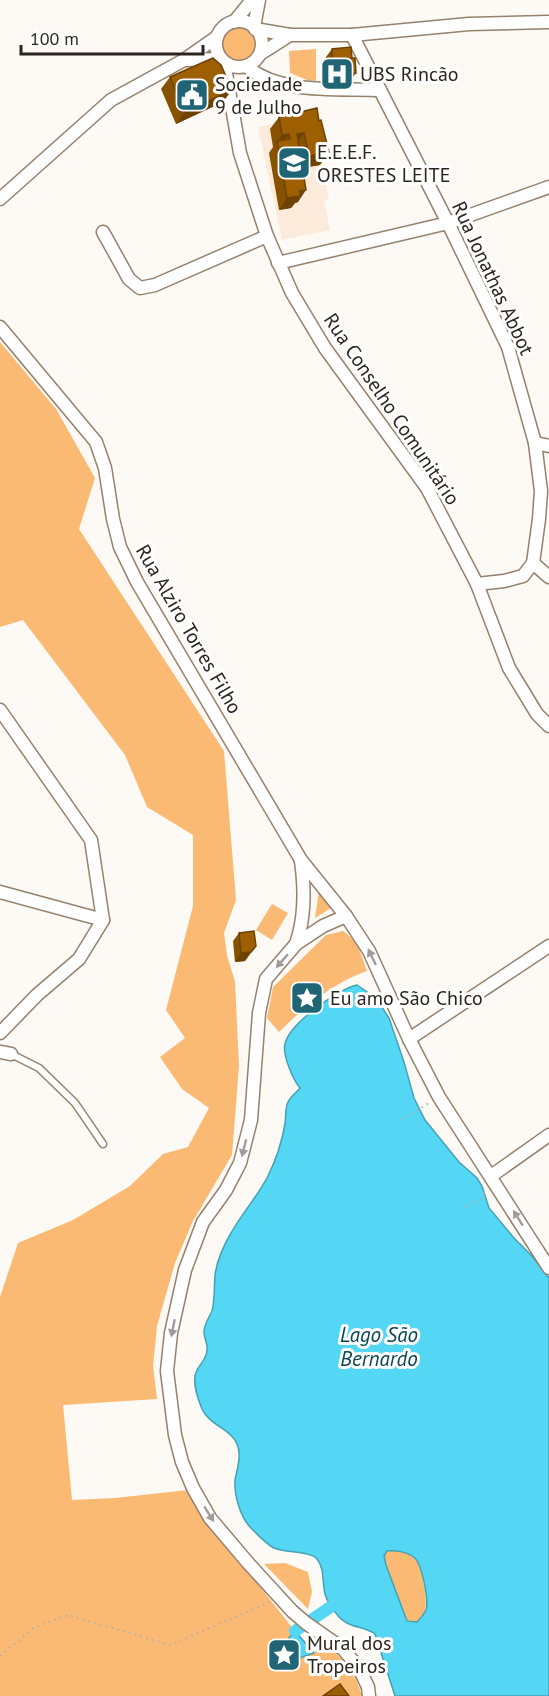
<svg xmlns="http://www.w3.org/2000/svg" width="549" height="1696" font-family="'PT Sans',sans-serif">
  <rect width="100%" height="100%" fill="#fdf9f4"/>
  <path fill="#fcebda" d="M311,116l18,84 -5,1 6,29 -48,10 -24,-113z"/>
  <g fill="#fbba74">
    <circle cx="239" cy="44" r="18"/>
    <path d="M316,49v32l-9,-1 -17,-7 -1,-22z"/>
    <path d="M0,342l56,67 39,69 -16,51 145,222 12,149 -12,33 3,22 8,27 4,84 -7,89 -39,66 -18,42 -18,63 -4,40 4,33 -94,6 9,95 43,-2 73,-8 65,88 42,53 -12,14 11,15 20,-7 10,-9c19,13 32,30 38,52h-362v-399l18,-54 55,-23 57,-34 33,-32 25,-7 21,-39 -27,-19 -22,-32 25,-19 -19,-28 27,-104v-71l-46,-28 -22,-52 -102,-135 -23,7z"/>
    <path d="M319,890l12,18 -16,10z"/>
    <path d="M272,904l16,9 -16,27 -16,-10z"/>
    <path d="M343,931c16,11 18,23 24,40 -33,11 -64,37 -88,61l-12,-14 6,-31 53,-52z"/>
    <path d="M394,1550c7,2 17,3 22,9 6,8 12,42 9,51 -1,4 -5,9 -7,12l-11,-2 -15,-36 -9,-28 1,-3z"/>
    <path d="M285,1563l23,9 4,20 -4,17 -44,-45z"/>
  </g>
  <g fill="#53d7f5" stroke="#47a1b4" stroke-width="1.5" fill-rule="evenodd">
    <path d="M357,985l19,13 13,20 15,44 10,36 11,22 34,42 18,16 5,8 7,22 25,30 18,18 17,22v418h-154l-20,-62c-11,-8 -26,-6 -36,-17 -5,-6 -12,-15 -14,-23 -3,-11 0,-25 -8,-35 -6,-8 -32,-6 -43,-11 -8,-4 -17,-14 -24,-21 -10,-11 -16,-32 -15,-47 2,-11 7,-25 2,-36 -6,-15 -28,-19 -35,-35 -4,-10 -11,-28 -5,-39 4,-7 10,-12 10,-20 1,-6 -3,-12 -3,-18 0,-8 5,-14 8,-21 3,-12 2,-24 3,-36 2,-15 9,-30 16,-42 11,-20 27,-37 37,-57 8,-16 14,-35 17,-52 1,-7 0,-16 3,-22 3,-6 8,-9 12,-14 -7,-8 -18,-34 -15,-44 4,-20 53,-55 72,-59zM387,1551c9,-1 21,1 28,7 7,7 14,42 11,52 -2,4 -6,9 -9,12l-10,-1 -21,-56 -2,-9z"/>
    <path d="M295,1631l19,22 -20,7 -10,-5 -1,-10z"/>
  </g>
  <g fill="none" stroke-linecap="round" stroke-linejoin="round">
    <path stroke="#53d7f5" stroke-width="12" d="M295,1631l37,-25"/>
    <defs>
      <path id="lane" d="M11,1054l28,14 36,35 28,41"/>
      <g id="street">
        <circle cx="239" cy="44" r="23"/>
        <path d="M234,22l18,-22"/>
        <path d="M254,27l5,-27"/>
        <path d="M255,29l35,6h62l117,-11 80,-2"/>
        <path d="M352,35l96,188 60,124 27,96 6,48 -2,28 -6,44 -10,13 -19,5 -27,3"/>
        <path d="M260,54l30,-19"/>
        <path d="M185,60l36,-1"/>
        <path d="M224,62l16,91 27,83 25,57 33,55 102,140 50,96 32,84 28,46 12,12"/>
        <path d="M246,66c33,29 92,22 134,24"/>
        <path d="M0,199l111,-99 73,-40 33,-23"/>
        <path d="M103,232l26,47 11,9 15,-3 112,-49"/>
        <path d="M278,263l170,-40 101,-36"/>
        <path d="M0,327l96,115 9,26 8,51 7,28 17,35 164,278 45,56 23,35 40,88 30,58 110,171"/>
        <path d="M535,443l14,3"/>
        <path d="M533,563l16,14"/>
        <path d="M0,710l91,130 12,80 -24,39 -42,36 -37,38"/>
        <path d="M0,892l103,28"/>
        <path d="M346,916l-23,10 -27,18 -30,35 -7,34 -8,107 -11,43 -14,27 -23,32 -18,48 -14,63 -4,38 8,64 7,27 11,26 17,30 39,46 43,47 14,12 37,26 16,19 9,19 1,9"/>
        <path d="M296,944c9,-26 9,-55 5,-83"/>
        <path d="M409,1039l140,-93"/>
        <path d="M0,1052l11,2"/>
        <path d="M491,1176l58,-41"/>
      </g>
    </defs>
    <use href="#lane" stroke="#95816c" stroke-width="9"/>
    <use href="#street" stroke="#95816c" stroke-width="15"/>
    <g stroke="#b4aea8" stroke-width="2" stroke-dasharray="1.5 4.5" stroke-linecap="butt">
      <path d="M401,1120l28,-17"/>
      <path d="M464,1207l17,-9 4,-8"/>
      <path d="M0,1656l35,-29 33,-12 102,30 100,-43"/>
    </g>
    <use href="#lane" stroke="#fff" stroke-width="6"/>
    <use href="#street" stroke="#fff" stroke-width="12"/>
  </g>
  <g fill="#875200">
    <path d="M332,49l18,32 -27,1v-15l3,-5v-5z"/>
    <path d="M170,77l53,25 -47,22 -15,-35z"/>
    <path d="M317,108l3,57 -17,3 -5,34 -3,1 -4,5 -12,2 -10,-57 4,-6 -3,-18 9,-12z"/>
    <path d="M239,933l17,13 -11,15 -10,1 -2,-21z"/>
  </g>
  <g fill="#6e4200">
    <path d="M356,73l-6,8 -27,1 6,-8z"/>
    <path d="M232,90l-9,12 -47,22 9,-12z"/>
    <path d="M304,133l-8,12 1,-11z"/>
    <path d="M289,134l-9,12 -2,-5 4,-6z"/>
    <path d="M329,152l-9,13 -20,3 9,-12z"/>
    <path d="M306,190l-8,12 -3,1 -4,5 -12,2 8,-12 13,-7z"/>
    <path d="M251,952l-6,9 -10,1 6,-9z"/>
  </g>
  <g fill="#9d5f00" stroke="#6e4200" stroke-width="1.5">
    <path d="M351,47l1,11h3l1,15 -27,1 -1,-15h4v-10z"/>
    <path d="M213,58l8,7 11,25 -47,22 -15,-35z"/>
    <path d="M317,108l2,13 2,-1 8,32 -20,4 -5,-23 -7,1 9,56 -6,1v5l-13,2 -10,-57 13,-2 -1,-5 -7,1 -3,-18z"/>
    <path d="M254,931l2,15 -5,6 -10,1 -2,-20z"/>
    <path d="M340,1684l9,12h-26z"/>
  </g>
  <defs><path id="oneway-solid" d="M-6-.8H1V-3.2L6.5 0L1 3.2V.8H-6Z" transform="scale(1.5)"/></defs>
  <g fill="#a09c99">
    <use href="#oneway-solid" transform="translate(372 957) rotate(-116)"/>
    <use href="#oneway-solid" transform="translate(282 961) rotate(131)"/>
    <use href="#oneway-solid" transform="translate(244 1148) rotate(104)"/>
    <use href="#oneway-solid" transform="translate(518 1218) rotate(-122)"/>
    <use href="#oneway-solid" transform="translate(173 1328) rotate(101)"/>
    <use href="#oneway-solid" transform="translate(209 1514) rotate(58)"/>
  </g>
  <defs>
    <symbol id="hospital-square" viewBox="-11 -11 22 22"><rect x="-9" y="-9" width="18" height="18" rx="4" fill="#1f6575" stroke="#fff"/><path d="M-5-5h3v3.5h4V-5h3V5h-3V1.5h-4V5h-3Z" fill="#fff"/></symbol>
    <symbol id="civic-square" viewBox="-11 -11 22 22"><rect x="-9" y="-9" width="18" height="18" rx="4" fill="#1f6575" stroke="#fff"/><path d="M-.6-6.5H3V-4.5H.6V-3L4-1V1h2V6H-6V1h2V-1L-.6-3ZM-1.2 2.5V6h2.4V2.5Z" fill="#fff"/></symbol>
    <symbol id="school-square" viewBox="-11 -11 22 22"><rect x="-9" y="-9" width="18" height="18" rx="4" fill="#1f6575" stroke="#fff"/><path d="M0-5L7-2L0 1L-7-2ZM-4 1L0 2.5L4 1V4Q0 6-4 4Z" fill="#fff"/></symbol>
    <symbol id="sight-square" viewBox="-11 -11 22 22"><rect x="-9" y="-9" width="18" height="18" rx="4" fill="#1f6575" stroke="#fff"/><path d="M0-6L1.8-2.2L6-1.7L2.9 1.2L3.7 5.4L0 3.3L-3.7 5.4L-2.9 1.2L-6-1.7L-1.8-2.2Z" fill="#fff"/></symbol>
  </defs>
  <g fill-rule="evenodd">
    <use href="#hospital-square" x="318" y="55" width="38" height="38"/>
    <use href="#civic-square" x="173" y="76" width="38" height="38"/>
    <use href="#school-square" x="275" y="144" width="38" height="38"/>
    <use href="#sight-square" x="288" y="979" width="38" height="38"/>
    <use href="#sight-square" x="265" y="1636" width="38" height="38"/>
  </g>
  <g text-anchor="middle" stroke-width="6" stroke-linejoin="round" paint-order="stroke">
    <g font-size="20" fill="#2c241c" stroke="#fff" text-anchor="start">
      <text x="360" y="81">UBS Rincão</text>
      <text x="215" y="91">Sociedade<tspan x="215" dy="23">9 de Julho</tspan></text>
      <text x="317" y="159">E.E.E.F.<tspan x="317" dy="23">ORESTES LEITE</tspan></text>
      <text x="330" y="1005">Eu amo São Chico</text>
      <text x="307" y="1650">Mural dos<tspan x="307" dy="23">Tropeiros</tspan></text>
    </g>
    <g font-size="20" fill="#2c241c" stroke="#fff">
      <text transform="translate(493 278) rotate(65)" y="7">Rua Jonathas Abbot</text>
      <text transform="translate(392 409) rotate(56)" y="7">Rua Conselho Comunitário</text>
      <text transform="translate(189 629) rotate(60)" y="7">Rua Alziro Torres Filho</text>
    </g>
    <g font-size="21" font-style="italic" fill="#084551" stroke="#fff">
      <text x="379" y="1342">Lago São<tspan x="379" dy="24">Bernardo</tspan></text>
    </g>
  </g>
  <path d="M21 45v9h182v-9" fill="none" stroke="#2c241c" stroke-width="3"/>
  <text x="30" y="45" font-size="18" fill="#2c241c" stroke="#ffffff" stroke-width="4.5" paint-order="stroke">100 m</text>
</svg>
